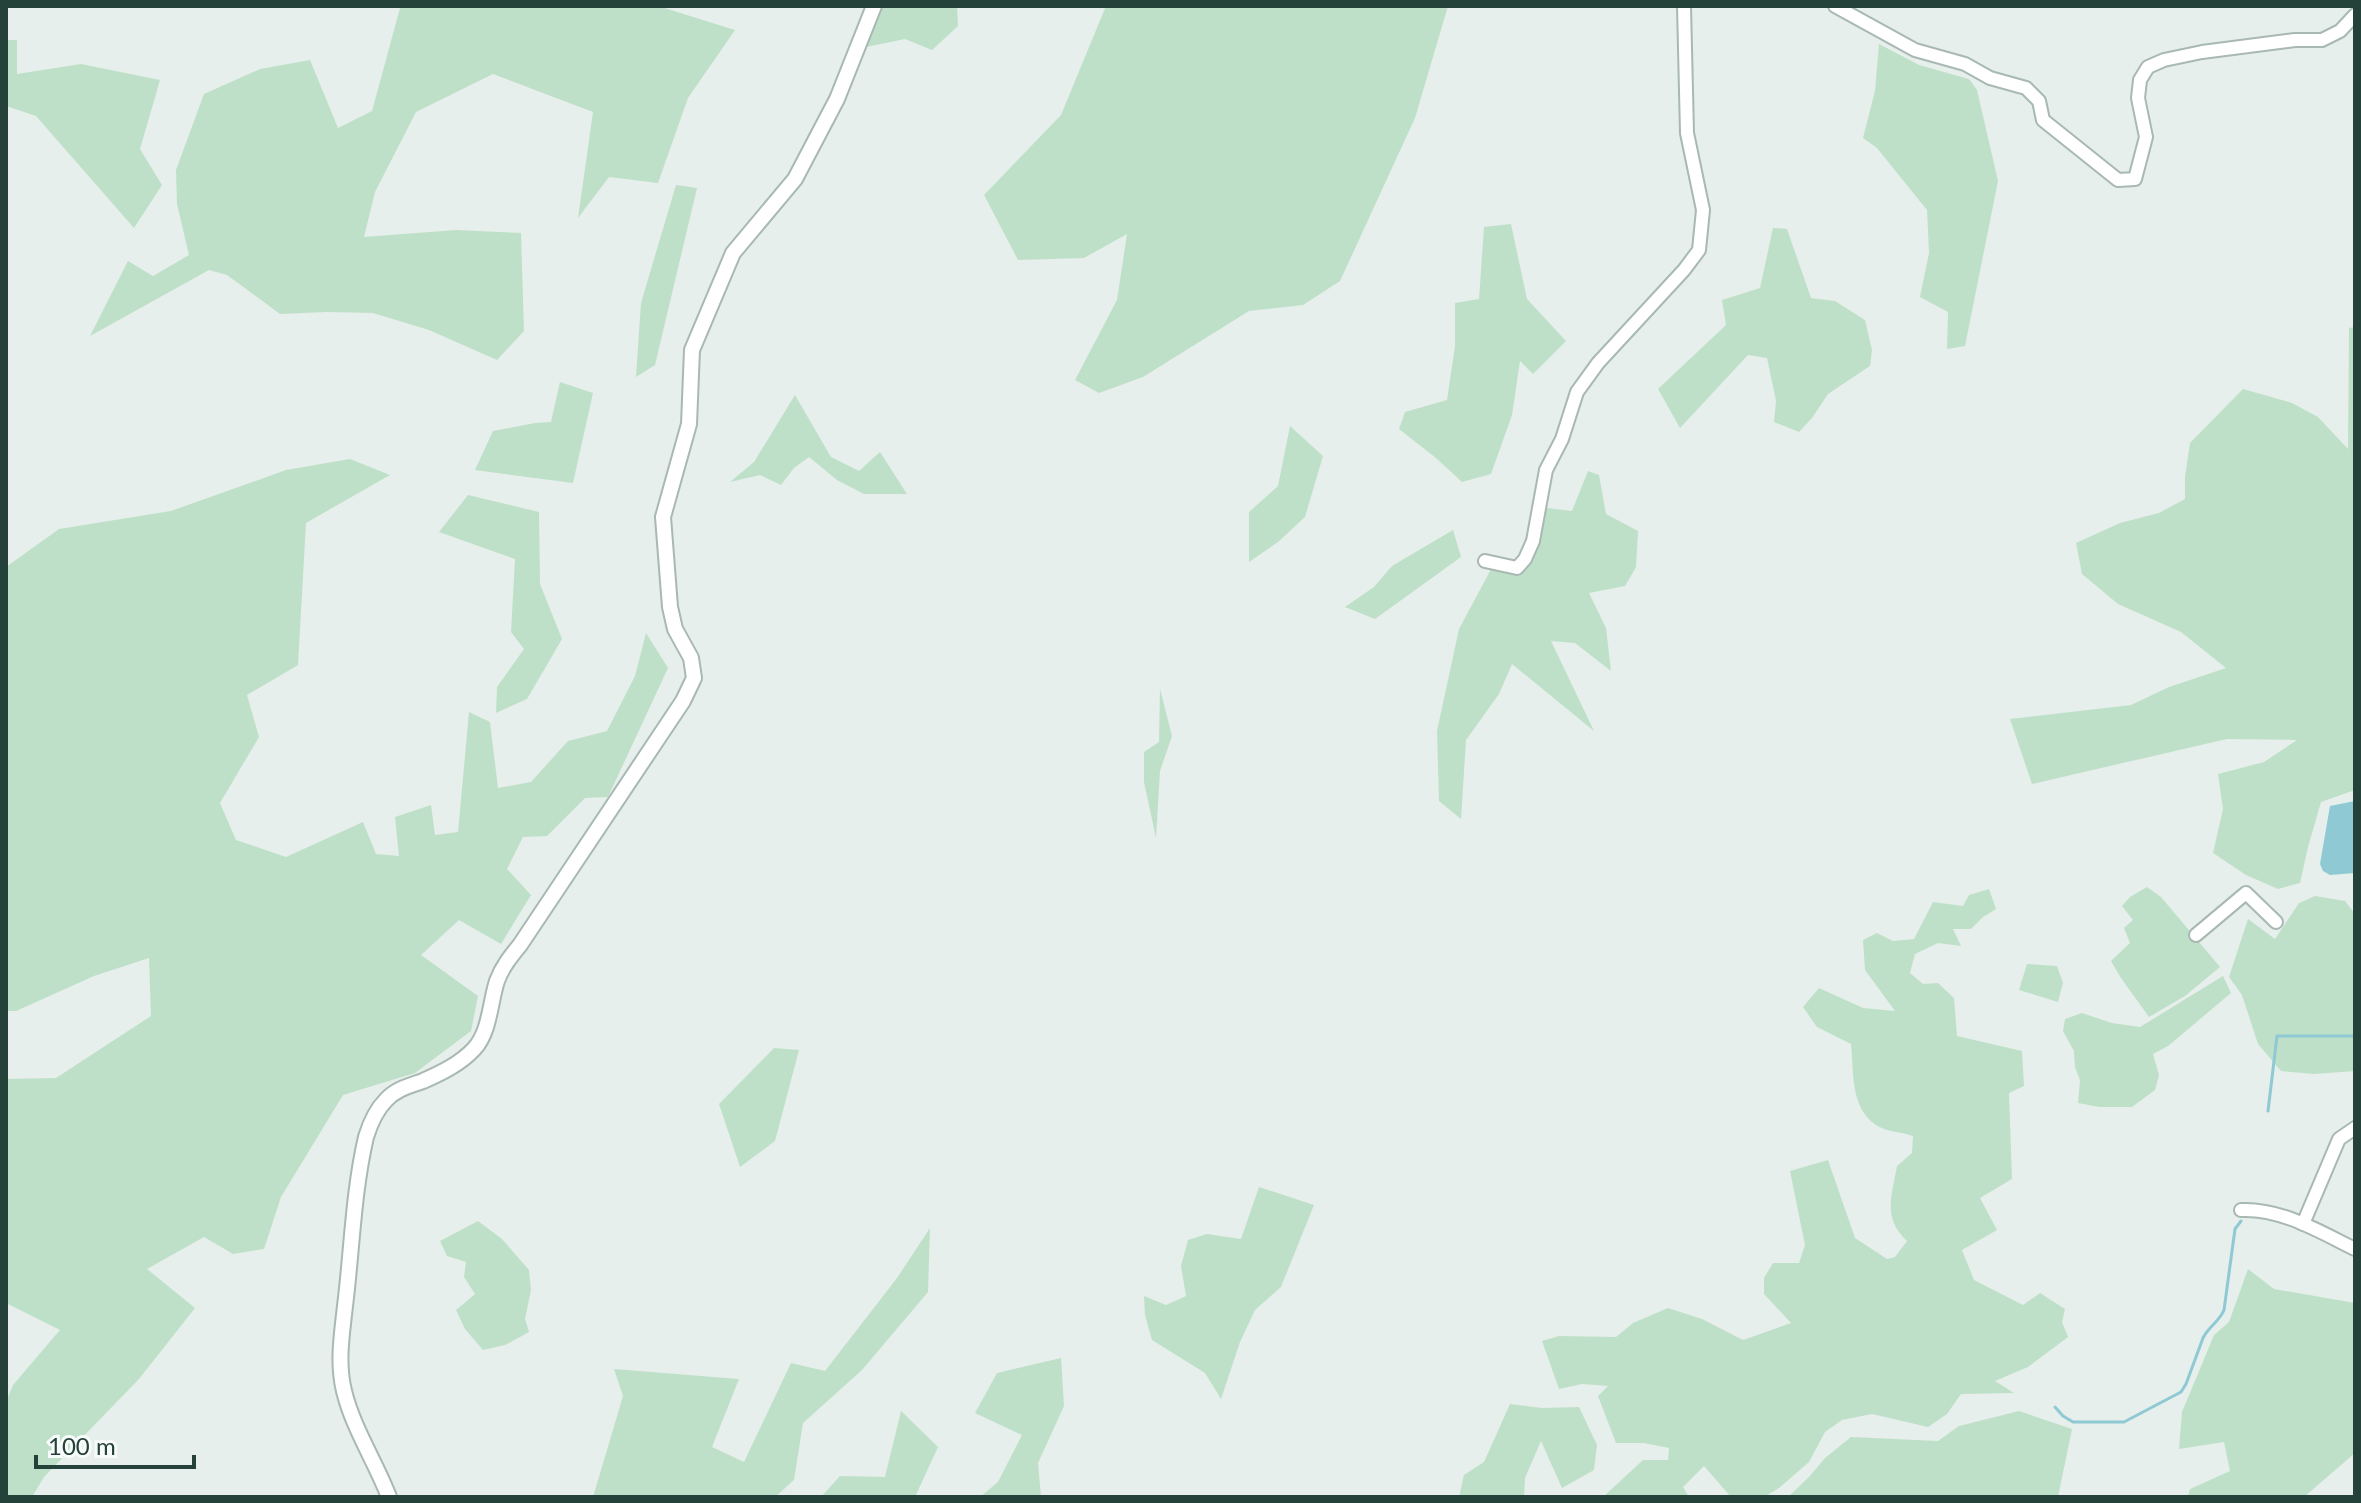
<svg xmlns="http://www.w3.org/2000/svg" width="2361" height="1503" font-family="Lato,sans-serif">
  <rect width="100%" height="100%" fill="#e6efeb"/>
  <g fill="#bfe0c8">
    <path d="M421,6h237l77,24 -47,68 -30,85 -49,-6 -31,41 15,-106 -100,-38 -77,38 -41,80 -11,45 92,-7 65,3 3,98 -27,29 -68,-30 -56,-17 -46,-1 -47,2 -53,-39 -18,-5 -119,66 38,-75 25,15 36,-21 -12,-51 -1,-34 28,-76 56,-25 50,-9 28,68 34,-17 28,-103z"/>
    <path d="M883,6h74l1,20 -26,24 -27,-11 -39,8z"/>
    <path d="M1106,6h342l-33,112 -75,163 -37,24 -54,6 -106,66 -44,16 -24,-13 42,-80 10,-66 -43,24 -66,2 -34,-65 77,-80z"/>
    <path d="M6,40h11v34l64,-10 79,16 -20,69 22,36 -28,43 -98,-112 -30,-10z"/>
    <path d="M1879,44l40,21 50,14 8,11 21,91 -33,165 -18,3 1,-37 -28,-15 9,-44 -2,-43 -50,-62 -14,-10 12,-47z"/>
    <path d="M676,185l21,3 -42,177 -19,12 5,-74z"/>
    <path d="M1511,224l16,75 39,42 -33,33 -13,-13 -8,54 -21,59 -29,8 -26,-24 -37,-29 6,-17 42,-12 8,-54v-43l24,-4 5,-72z"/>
    <path d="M1773,228l14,1 24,69 24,3 30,19 7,30 -2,16 -42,28 -16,24 -13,14 -25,-10 2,-21 -9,-43 -19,-3 -68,73 -22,-39 68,-64 -4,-25 38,-12z"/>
    <path d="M2355,327v463l-34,12 -13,45 -8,36 -22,6 -32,-14 -33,-22 10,-44 -5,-35 46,-12 33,-22 -70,-1 -195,45 -22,-65 121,-14 38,-18 57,-19 -45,-36 -63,-28 -36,-30 -6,-31 44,-20 39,-10 26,-14v-22l5,-34 53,-54 49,14 26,14 30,32 1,-121z"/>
    <path d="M560,382l33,11 -20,90 -98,-13 18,-39 42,-8 16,-1z"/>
    <path d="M795,395l36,62 28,14 21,-19 27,42h-43l-27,-14 -28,-23 -15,11 -13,17 -21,-10 -30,7 24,-20z"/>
    <path d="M1290,426l33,30 -18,61 -27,25 -29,20v-50l29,-26z"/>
    <path d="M350,459l40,16 -84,48 -8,142 -51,30 12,42 -39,66 16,37 50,17 77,-35 13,32 23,2 -4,-39 36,-12 4,30 23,-3 11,-120 21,10 8,66 33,-6 37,-41 39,-10 28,-55 11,-43 22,35 -60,129 -23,1 -38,38 -24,1 -16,32 24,26 -30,49 -42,-24 -38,35 57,41 -7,35 -56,42 -72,22 -62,102 -17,52 -31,5 -29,-17 -57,32 48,39 -56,71 -95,98 -12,20h-26v-95l7,-17 47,-55 -54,-27v-224l50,-1 95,-62 -2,-58 -55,18 -78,35h-10v-444l53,-38 112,-18 115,-41z"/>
    <path d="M1588,471l11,4 7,39 32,17 -2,36 -11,19 -36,7 17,35 5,43 -36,-28 -24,-2 43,90 -82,-67 -13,30 -33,46 -5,79 -22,-18 -2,-70 22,-102 38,-71 20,8 22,-59 33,4z"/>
    <path d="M468,495l71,17 1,72 22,55 -35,60 -31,14 1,-26 27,-38 -13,-17 4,-73 -76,-27z"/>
    <path d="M1453,530l8,27 -86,62 -30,-12 29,-20 18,-21z"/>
    <path d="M1160,689l12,47 -12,35 -4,67 -12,-56v-30l15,-10z"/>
    <path d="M2147,887l14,10 59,70 -35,29 -36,21 -28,-39 -10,-17 19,-18 -6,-15 9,-8 -11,-14 8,-9z"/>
    <path d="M1989,889l7,20 -13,8 -12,12h-18l8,17 -23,-3 -23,11 -5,19 13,11 15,-1 16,15 3,38 65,15 2,35 -15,7 3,86 -32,19 17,32 -35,20 12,30 49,25 17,-12 25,16 -3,13 6,15 -40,30 -33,14 19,12 -53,1 -14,20 -19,13 -56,-13 -30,6 -17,12 -16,30 -30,26 -15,9h-33l-27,-31 -21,21 6,10h-86l40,-37h25l1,-12 -25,-5h-28l-18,-47 10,-10 -26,-2 -23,5 -17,-48 17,-5 57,1 17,-14 35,-15 34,11 41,21 48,-17 -27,-29v-16l9,-15h26l6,-18 -15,-74 38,-11 27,78 32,21 8,-2 12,-16c-25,-23 -15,-46 -10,-75l15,-13 1,-17c-11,-4 -27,-4 -37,-11 -26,-17 -22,-53 -25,-81l-34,-17 -14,-20 16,-19 44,20 32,3 -30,-41 -2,-30 14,-7 16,8 21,-2 19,-37 30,4 6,-11z"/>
    <path d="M2315,896l30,5 10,13v157l-41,3 -33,-3 -23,-27 -16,-49 -13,-18 19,-58 27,20 24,-36z"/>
    <path d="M2027,964l30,2 6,17 -5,19 -39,-12z"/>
    <path d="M2223,976l8,17 -63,53 -15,8 6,21 -4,15 -23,17h-33l-21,-4 2,-23 -5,-13 -1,-16 -11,-20 2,-12 17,-6 30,10 28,4z"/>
    <path d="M774,1048l25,2 -24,91 -35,26 -21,-63z"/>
    <path d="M1259,1187l55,18 -33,82 -26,23 -15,32 -19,57 -16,-26 -53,-33 -7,-25 -1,-19 22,9 20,-9 -5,-30 7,-26 19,-6 34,5z"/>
    <path d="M478,1221l24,18 27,31 2,20 -6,29 4,13 -24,13 -22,5 -18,-21 -9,-19 19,-16 -11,-17 2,-15 -19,-6 -7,-15z"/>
    <path d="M930,1228l-2,64 -66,78 -59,53 -9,57 -19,17h-182l30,-101 -9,-27 125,10 -27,68 32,15 47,-99 34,8 72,-93z"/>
    <path d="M2248,1269l26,20 81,14v150l-51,44h-116l2,-8 40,-18 -6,-29 -45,7 3,-37 32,-77 15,-13z"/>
    <path d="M1061,1358l3,48 -26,57 3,34h-61l18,-15 24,-47 -47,-22 22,-40z"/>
    <path d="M1510,1404l32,4 37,-1 18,38 -3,25 -32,18 -21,-47 -16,37 -1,19h-65l5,-22 20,-13z"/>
    <path d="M901,1411l37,36 -23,50h-94l19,-21 45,1z"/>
    <path d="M2019,1411l53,18 -14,68h-270l21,-20 16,-19 26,-21 87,4 21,-15z"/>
  </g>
  <path fill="#8ec9d4" d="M2355,801v72l-25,2 -7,-4 -3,-7 10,-58z"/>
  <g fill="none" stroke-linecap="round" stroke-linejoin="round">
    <g stroke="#8ec9d4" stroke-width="3">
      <path d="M2268,1111l9,-75h78"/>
      <path d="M2055,1407l8,9 10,6h51l57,-30 5,-8 17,-46c6,-12 16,-16 21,-28l11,-81 6,-8"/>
    </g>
    <defs>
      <g id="minor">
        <path d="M1835,6l80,44 50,14 25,14 36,10 13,13 4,19 75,60 17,-1 11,-42 -8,-39 2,-18 8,-13 16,-7 38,-8 93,-12h27l18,-9 15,-16"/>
        <path d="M1485,561l32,7 8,-9 8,-18 13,-71 16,-31 15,-47 21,-29 86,-93 15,-20 4,-40 -16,-77 -3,-127"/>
        <path d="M2196,935l50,-42 30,29"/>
        <path d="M2241,1210c40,-2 79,22 114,39"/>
        <path d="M2303,1224l36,-85 16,-11"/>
      </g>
      <path id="tertiary" d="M389,1497c-14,-36 -36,-69 -45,-106 -7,-29 -2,-57 1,-85 7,-56 8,-113 21,-169 4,-13 10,-27 20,-37 10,-11 23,-14 37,-19 18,-8 37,-17 51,-32 16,-17 16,-47 23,-68 5,-14 14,-25 23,-36l163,-244 11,-23 -3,-20 -16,-29 -5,-22 -7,-90 26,-93 3,-74 41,-97 62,-74 42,-80 37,-93"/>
    </defs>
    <use href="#minor" stroke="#a8b8b2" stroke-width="16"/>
    <use href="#tertiary" stroke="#a8b8b2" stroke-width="18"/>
    <use href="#minor" stroke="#fff" stroke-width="12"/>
    <use href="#tertiary" stroke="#fff" stroke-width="14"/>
  </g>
  <rect width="2361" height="1503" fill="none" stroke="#24423a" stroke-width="16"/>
  <path d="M36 1455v12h158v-12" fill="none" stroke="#24423a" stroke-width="4"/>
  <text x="48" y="1455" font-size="24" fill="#24423a" stroke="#f7fbf9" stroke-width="6" paint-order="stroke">100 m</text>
</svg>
